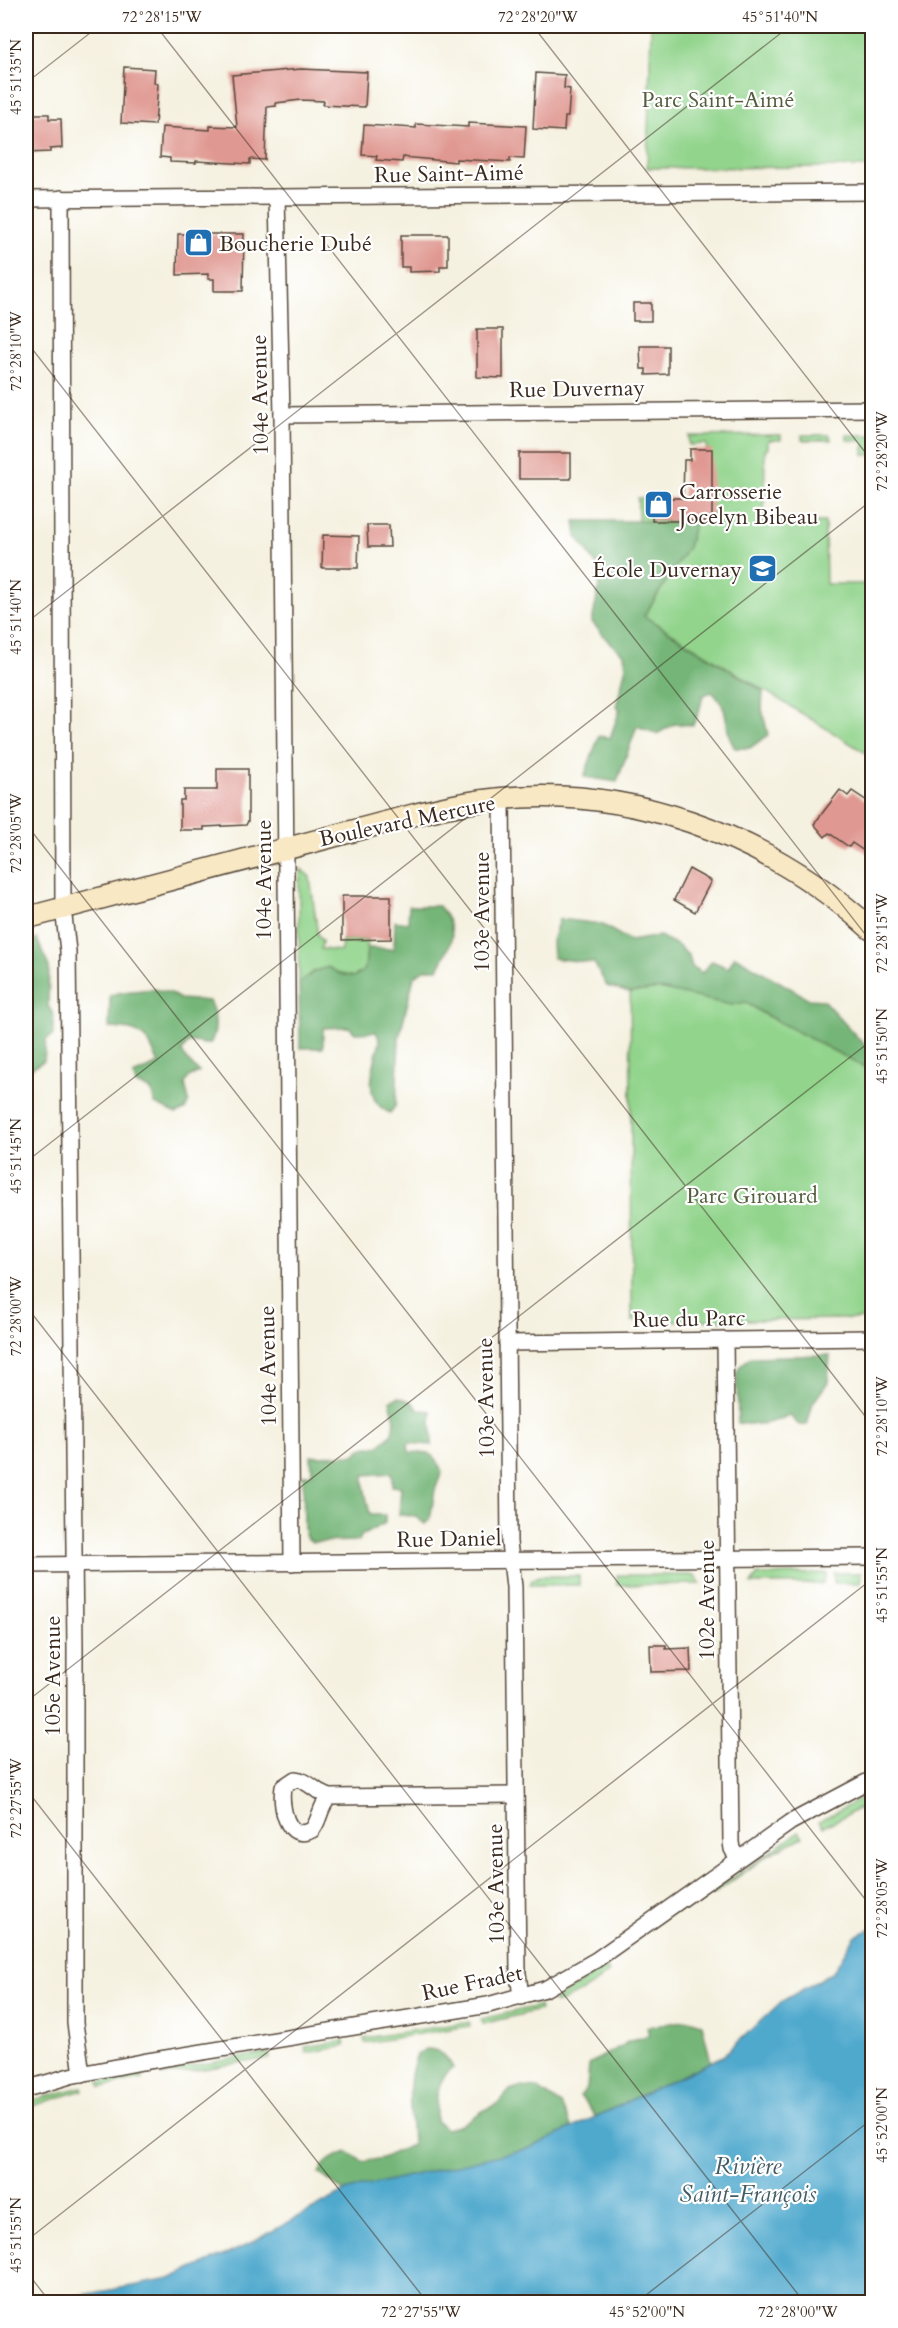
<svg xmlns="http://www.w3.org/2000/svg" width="898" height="2328" font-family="Cardo,serif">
  <rect width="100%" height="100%" fill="#fff"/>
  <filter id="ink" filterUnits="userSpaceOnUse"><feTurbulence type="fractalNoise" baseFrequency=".0167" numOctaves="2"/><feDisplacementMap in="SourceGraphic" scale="12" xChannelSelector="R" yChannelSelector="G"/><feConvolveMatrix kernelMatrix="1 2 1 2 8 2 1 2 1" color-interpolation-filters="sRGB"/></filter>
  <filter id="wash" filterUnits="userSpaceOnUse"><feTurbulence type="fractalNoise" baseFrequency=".008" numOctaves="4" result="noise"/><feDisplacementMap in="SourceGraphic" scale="24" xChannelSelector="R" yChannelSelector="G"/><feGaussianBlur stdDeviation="1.35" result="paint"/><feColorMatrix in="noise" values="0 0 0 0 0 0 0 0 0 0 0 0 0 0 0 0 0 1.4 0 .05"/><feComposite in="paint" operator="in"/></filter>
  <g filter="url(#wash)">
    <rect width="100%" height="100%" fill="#f5f1e0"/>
    <g fill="#92d48c" stroke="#667f55" stroke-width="1.5">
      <path d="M651,27l221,3v137l-225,1z"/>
      <path d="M781,435v5h-13v9l-3,1 -1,72h61l1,62h46v173l-228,-141 44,-69 7,-26h17l-1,-37 -5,-40 -17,1v-9z"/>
      <path d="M802,435h28l1,5h-29z"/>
      <path d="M847,435h25v20h-8v-14l-17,-1z"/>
      <rect x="638" y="498" width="14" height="23"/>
      <path d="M301,869l9,8 8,59 4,5 -1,8 20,2 1,-11h26l-3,30 -11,7 -14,-3 -12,-6 -13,3 -16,12v-98z"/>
      <path d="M630,941l72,32 60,40 110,58v248l-240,2z"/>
      <path d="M827,1573l-4,10 -3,1h-69l7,-9z"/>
      <path d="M834,1573h27l-1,10h-26z"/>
      <path d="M617,1575h78l6,9 -84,1z"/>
      <path d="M539,1576h40v9h-49l2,-5z"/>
      <path d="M868,1795l4,7 -49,25 -4,-6z"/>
      <path d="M799,1832l4,5 -35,18 -54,39 -2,-2z"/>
      <path d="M606,1967l3,5c-15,14 -35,24 -54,32l-2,-3z"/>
      <path d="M539,2006l1,4 -58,14 -1,-5z"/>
      <path d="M469,2022l1,4 -105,17 -1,-5z"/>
      <path d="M344,2041l1,5 -39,7 -1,-6z"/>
      <path d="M269,2053l1,5 -109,18 -1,-5z"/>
      <path d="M142,2074v5l-41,8 -1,-5z"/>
      <path d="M82,2087l1,3 -57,18v-6z"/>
    </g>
    <g fill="#75b678" stroke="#58704b" stroke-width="1.5">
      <path d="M575,521h120l-7,26 -44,69 119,75 -1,18 6,26 -18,13h-15c-14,-20 -1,-35 -23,-56l-9,3 -4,17 -6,13 -19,-1 -17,10 -20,-8 -20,56 -33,-5 15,-41 11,2 10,-29 -4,-2 10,-41 -2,-11 -16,-14 -16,-19 7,-35 -2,-22 -20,-28z"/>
      <path d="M409,906h30c21,26 13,36 -1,63h-13l-11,8 -15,61 -3,67 -6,8c-4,-2 -9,-5 -12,-9 -14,-14 -2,-46 2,-63l-4,-9 -21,1 -6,-6 -26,1v20h-23l-1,-65 16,-12 13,-4 12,7 14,3 11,-8 2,-21 27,1 1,-28 13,2z"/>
      <path d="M559,919l42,5 29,17 30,-5 17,9 12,11 3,11 10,6 10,-12 16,7 7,-12 74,43 14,1 49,53v18l-110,-58 -16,-11 -15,3 -72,-16 -29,4 -23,-7 -13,-23 -41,-5 -1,-17z"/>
      <path d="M37,939l12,28 -1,39 5,8v21l-7,5 -2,21 -18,10v-64l2,-1 -2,-63z"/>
      <path d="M154,989l16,4 10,6 29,2c7,13 9,29 1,43 -14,1 -19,-9 -28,7l4,8 13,13 -10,5 -4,7 4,17 -4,9 -9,4 -21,-10 -4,-14 -15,-6 -3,-9 26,-11c-13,-30 -17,-35 -50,-36l1,-33 12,-3z"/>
      <path d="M830,1355l-2,27 -15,21 -6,22h-8l-10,-10c-18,9 -31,11 -51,8l-1,-51 4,-7 10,-8z"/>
      <path d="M399,1397l13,5 7,8 12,1 1,34 -24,-2 1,9 20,1 8,7 5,12 -7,18 -5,30 -5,4 -10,-8 -16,-1 2,-28 -9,-1v-13l-28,2v11l6,29h15v8l-24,13 -2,5 -47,1 -6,-5 -2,-8 -1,-54 9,-1 -1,-18 44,-1 7,-7 17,-2 13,-13 3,-13 -5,-19z"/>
      <path d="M689,2020l13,4 9,38 -115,55 -16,-21 7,-7 2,-25 39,-22 21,-7 -2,-8z"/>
      <path d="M426,2049c14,0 21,7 27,19 -18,12 -17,34 -17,53l11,8 14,-4 22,-14 16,-8 11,-13 9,-3 18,1 24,17 11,24 -42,19 -186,44 -25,-19c6,-13 16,-17 29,-21l15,10 19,-4 30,-13c-1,-31 -7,-63 5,-91z"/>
    </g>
    <path fill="#50a9cd" stroke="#466a76" stroke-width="1.5" d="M872,1928v374h-846v-8l40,4 104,-19 71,-31 107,-58 182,-42 193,-92 59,-55 51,-29 22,-36z"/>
    <g id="blocks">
      <g fill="#e09992">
        <path d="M124,67l31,2 -1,14 4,1 -3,41 -34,-2z"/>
        <path d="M301,69l66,3 -2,35 -42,-2 1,-4 -23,-1 -25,3v3l-9,1 -2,53 -15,-1v5l-54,-3v2l-26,-1v-4l-10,-1 2,-30 48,3v-4l27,1 -5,-52z"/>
        <path d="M536,73l29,2 -1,13 6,1 -2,28h-3l-1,14 -31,-2z"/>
        <path d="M26,114h23v5h12l1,29 -12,1v3l-24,1z"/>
        <path d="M468,123l58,3 -2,33 -14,-1v4l-54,-3v3l-53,-5 -1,5 -26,-2 1,-4 -15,-1 2,-30 52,3v-4l52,3z"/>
        <path d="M178,234h66l-1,57h-29v-12h-6v-5l-31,1z"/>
        <path d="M401,235h47v31h-8v5l-31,1v-5h-8z"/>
        <rect x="633" y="303" width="18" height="18"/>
        <path d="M477,329h26v49l-26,-1z"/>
        <path d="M640,346h28v28l-22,1v-6h-5z"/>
        <path d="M690,449h22v72h-60v-23h31l1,-38h6z"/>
        <rect x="519" y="453" width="52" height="26"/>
        <path d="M367,525h22l1,22h-22z"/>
        <path d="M323,535l36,1 -1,32h-36z"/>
        <path d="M217,769h31v52l-2,4 -42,2v3h-24v-30h4v-10h33z"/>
        <path d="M840,790l8,6 4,-5 21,14v52l-21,-14 -3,4 -20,-14 -4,4 -11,-13z"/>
        <path d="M689,869l22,12 -16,31 -21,-12z"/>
        <path d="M342,896h49v43l-49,1z"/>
        <path d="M650,1645h16v4l24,-1 1,23 -40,1z"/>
      </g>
    </g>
  </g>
  <g filter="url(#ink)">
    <use href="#blocks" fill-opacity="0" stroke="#57483b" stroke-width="1.5"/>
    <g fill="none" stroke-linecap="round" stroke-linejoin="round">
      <defs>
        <g id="street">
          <path d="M277,197l5,218 10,1148"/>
          <path d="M61,198l2,710 5,43 7,697v375l7,51"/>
          <path d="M26,199l846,-7"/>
          <path d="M282,415l590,-6"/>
          <path d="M502,798l7,744 5,45 4,386 3,24"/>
          <path d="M725,1340l6,502 1,7 6,9"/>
          <path d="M507,1343l365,-5"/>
          <path d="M26,1565l846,-8"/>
          <path d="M330,1797c-11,9 -9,22 -18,33 -26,13 -32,-25 -29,-43l12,-8c14,1 21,14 35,18l186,-2"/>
          <path d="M26,2089l44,-13 72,-14 346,-57 57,-16 51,-29 195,-138 81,-43"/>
        </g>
        <path id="secondary" d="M26,918l391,-104c21,-5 42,-10 63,-13 143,-21 287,33 392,129"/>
      </defs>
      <use href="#street" stroke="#57483b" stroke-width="18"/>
      <use href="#secondary" stroke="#57483b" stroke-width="24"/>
      <use href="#street" stroke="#fff" stroke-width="15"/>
      <use href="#secondary" stroke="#f8e8c3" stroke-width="21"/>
    </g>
  </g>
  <path fill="none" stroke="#3b2a1e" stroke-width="1.5" stroke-opacity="0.45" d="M156,26l716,917M533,26l339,435M26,83l73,-57M26,341l846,1084M26,623l764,-597M26,824l846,1084M26,1162l846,-662M26,1306l778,996M26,1702l846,-662M26,1789l401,513M26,2241l846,-662M26,2271l24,31M637,2302l235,-183"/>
  <defs>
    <symbol id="shop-square" viewBox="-11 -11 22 22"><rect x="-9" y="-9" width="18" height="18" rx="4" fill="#1f6fb2" stroke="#fff"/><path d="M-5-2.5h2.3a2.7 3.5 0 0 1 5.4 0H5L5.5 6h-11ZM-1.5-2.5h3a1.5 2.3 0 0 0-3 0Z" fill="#fff"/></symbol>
    <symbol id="school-square" viewBox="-11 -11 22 22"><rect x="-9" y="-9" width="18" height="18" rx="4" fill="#1f6fb2" stroke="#fff"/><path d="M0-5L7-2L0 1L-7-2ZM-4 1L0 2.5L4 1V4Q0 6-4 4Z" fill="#fff"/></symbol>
  </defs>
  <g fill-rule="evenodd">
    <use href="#shop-square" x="182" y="226" width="33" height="33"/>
    <use href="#shop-square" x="642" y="488" width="33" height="33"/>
    <use href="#school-square" x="746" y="552" width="33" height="33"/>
  </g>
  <g text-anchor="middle" stroke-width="4.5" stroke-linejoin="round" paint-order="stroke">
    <g font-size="22" fill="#555d3f" stroke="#fff">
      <text x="718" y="107">Parc Saint-Aimé</text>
      <text x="752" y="1203">Parc Girouard</text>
    </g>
    <g font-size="22" fill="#3b2a1e" stroke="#fff">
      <text transform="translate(449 173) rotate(-1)" y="8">Rue Saint-Aimé</text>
      <text transform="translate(577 388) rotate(-1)" y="8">Rue Duvernay</text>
      <text transform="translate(259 395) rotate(-91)" y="8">104e Avenue</text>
      <text transform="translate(407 820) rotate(-12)" y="8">Boulevard Mercure</text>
      <text transform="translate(263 880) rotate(-90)" y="8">104e Avenue</text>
      <text transform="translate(481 912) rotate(-90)" y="8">103e Avenue</text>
      <text transform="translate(689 1318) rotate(-1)" y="8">Rue du Parc</text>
      <text transform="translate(267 1366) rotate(-91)" y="8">104e Avenue</text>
      <text transform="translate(485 1398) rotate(-91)" y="8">103e Avenue</text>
      <text transform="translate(449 1538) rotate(-1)" y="8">Rue Daniel</text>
      <text transform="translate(706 1600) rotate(-90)" y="8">102e Avenue</text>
      <text transform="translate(52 1676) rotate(-90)" y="8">105e Avenue</text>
      <text transform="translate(495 1884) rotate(-91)" y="8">103e Avenue</text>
      <text transform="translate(472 1982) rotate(-12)" y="8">Rue Fradet</text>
    </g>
    <g font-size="22" fill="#3b2a1e" stroke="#fff" text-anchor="start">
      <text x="219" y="251">Boucherie Dubé</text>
      <text x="679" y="499">Carrosserie<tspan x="679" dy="25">Jocelyn Bibeau</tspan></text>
      <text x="742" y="577" text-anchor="end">École Duvernay</text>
    </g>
    <g font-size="24" font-style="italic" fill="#435d64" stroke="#fff">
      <text x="748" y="2174">Rivière<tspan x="748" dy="28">Saint-François</tspan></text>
    </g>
  </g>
  <rect width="898" height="2328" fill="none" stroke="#fff" stroke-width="66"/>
  <rect x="33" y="33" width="832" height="2262" fill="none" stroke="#3b2a1e" stroke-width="2"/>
  <g font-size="15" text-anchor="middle" fill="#3b2a1e">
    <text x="162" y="22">72°28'15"W</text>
    <text x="538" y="22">72°28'20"W</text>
    <text x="780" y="22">45°51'40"N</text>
    <text transform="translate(16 77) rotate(-90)" y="5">45°51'35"N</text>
    <text transform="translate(16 351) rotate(-90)" y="5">72°28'10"W</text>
    <text transform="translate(882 451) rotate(-90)" y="5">72°28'20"W</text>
    <text transform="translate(16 617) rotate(-90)" y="5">45°51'40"N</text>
    <text transform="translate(16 833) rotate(-90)" y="5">72°28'05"W</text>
    <text transform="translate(882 933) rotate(-90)" y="5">72°28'15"W</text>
    <text transform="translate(882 1046) rotate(-90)" y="5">45°51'50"N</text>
    <text transform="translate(16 1156) rotate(-90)" y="5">45°51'45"N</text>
    <text transform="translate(16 1316) rotate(-90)" y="5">72°28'00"W</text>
    <text transform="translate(882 1416) rotate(-90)" y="5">72°28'10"W</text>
    <text transform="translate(882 1585) rotate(-90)" y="5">45°51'55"N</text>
    <text transform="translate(16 1798) rotate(-90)" y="5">72°27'55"W</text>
    <text transform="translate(882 1898) rotate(-90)" y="5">72°28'05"W</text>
    <text transform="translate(882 2125) rotate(-90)" y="5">45°52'00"N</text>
    <text transform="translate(16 2235) rotate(-90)" y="5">45°51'55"N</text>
    <text x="421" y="2317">72°27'55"W</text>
    <text x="647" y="2317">45°52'00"N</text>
    <text x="798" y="2317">72°28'00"W</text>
  </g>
</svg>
